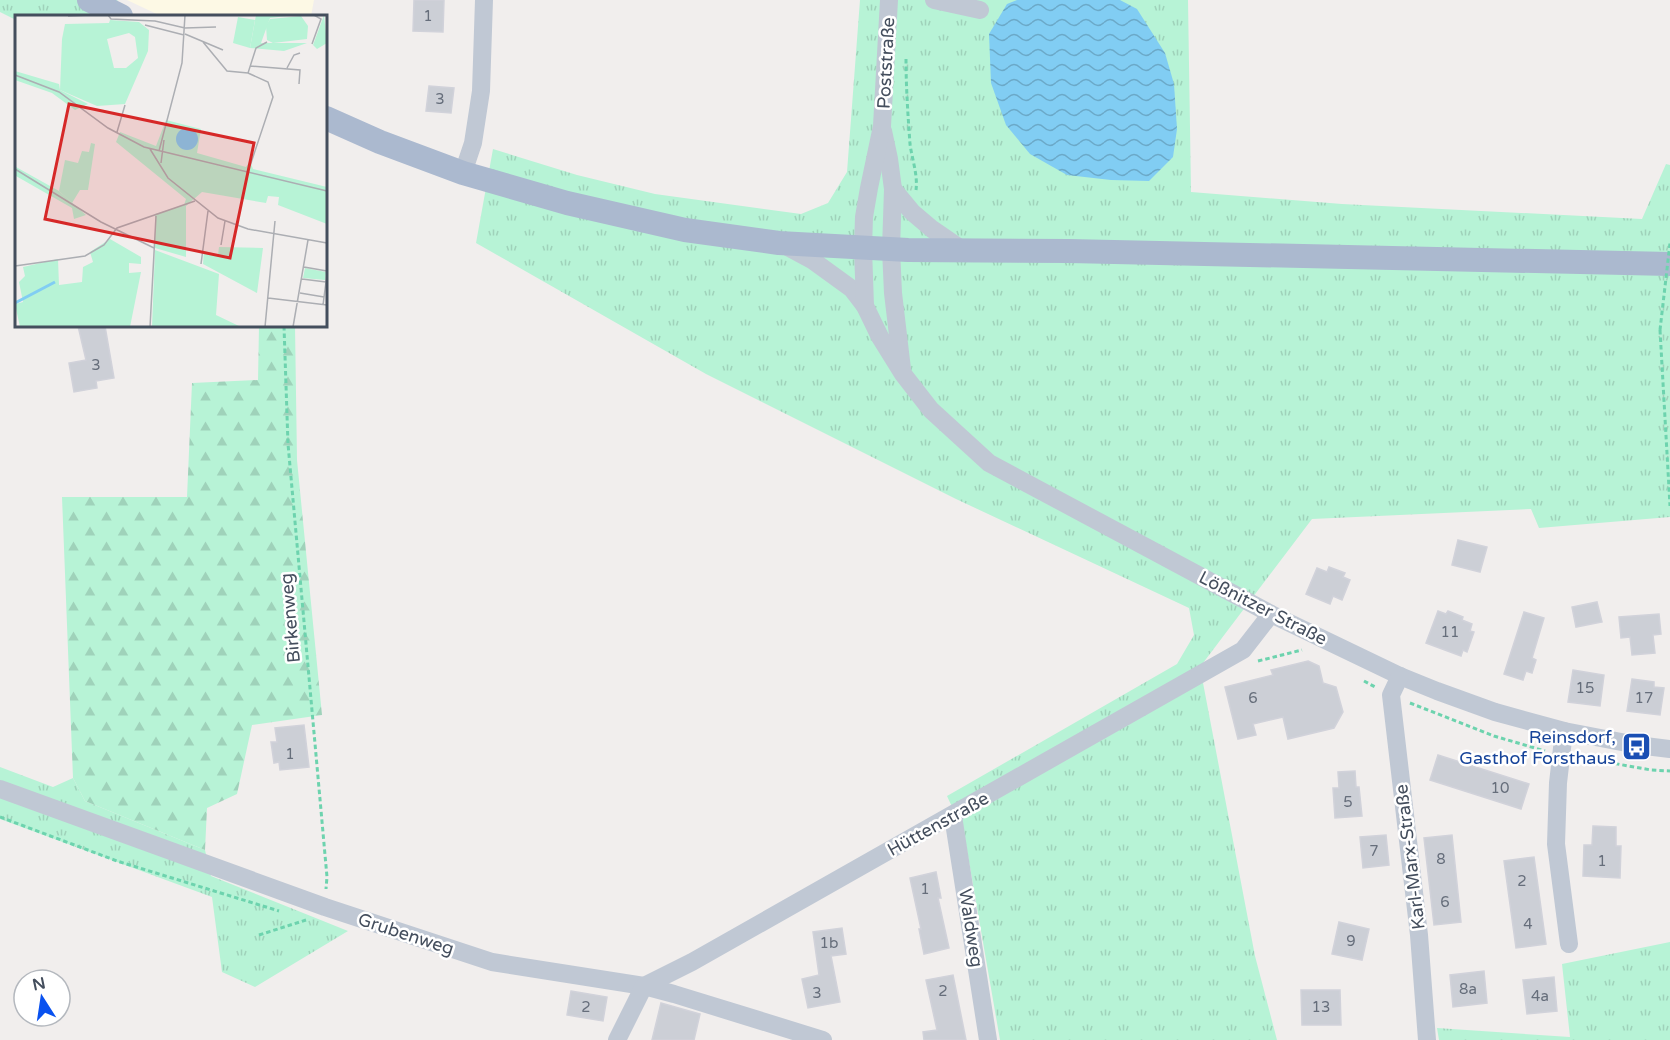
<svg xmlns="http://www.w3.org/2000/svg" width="1670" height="1040" font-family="'Varela Round',sans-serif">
  <defs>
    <pattern id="grass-tufts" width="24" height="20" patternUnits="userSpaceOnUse" patternTransform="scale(1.5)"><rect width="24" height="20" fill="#b7f3d6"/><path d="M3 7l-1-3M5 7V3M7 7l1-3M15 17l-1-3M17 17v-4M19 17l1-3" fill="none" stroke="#9fd2ba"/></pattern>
    <pattern id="forest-firs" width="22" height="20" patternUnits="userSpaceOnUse" patternTransform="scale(1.5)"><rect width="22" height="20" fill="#b7f3d6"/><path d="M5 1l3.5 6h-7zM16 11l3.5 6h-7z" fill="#9fd2ba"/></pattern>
    <pattern id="water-waves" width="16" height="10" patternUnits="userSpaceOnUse" patternTransform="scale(1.5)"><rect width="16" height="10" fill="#81cdf3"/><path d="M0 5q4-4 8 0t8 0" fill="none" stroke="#6ba9c8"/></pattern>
  </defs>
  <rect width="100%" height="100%" fill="#f1eeed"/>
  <path fill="#fdf9e5" d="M127,0h187l-3,16h-150z"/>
  <g fill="url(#grass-tufts)">
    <path d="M0,0h118l-22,16h-80v4l-16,-8z"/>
    <path d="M860,0h328l3,192 151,12 300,15 24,-55 4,1v352l-131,11 -8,-19 -219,10 -112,148 55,289 22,84h-277l-36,-207 -17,-37 230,-132 17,-29 -5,-27 -233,-109 -250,-125 -230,-131 17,-94 84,26 78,19 146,20 27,-11 19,-31z"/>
    <path d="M0,767l53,20 20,-9 12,23 120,49 6,26 137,55 -93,56 -33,-15 -10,-75 -212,-78z"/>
    <path d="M1670,942v98h-231l-2,-12 133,9 -8,-73z"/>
  </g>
  <path fill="url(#forest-firs)" d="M259,326h36l2,134 25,255 -70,10 -15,69 -30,14 -2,42 -120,-49 -12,-23 -11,-281h125l5,-114 66,-3z"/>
  <path fill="url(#water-waves)" d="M1017,0h103l17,9 28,44 9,31 3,45 -4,28 -24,24 -38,-1 -44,-5 -37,-21 -24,-29 -15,-42 -2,-49 18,-30z"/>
  <g fill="#cccfd6" stroke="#d1d2da" stroke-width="1.5">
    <path d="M414,0h30l-1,32 -30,-1z"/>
    <path d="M429,86l25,2 -3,25 -25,-2z"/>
    <path d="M78,326h27l9,52 -18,3 1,7 -23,4 -5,-29 17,-3z"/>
    <path d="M1458,540l29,7 -7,25 -28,-7z"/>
    <path d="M1329,567l16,6 -2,4 7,3 -8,20 -9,-4 -3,8 -24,-10 11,-26 10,4z"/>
    <path d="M1597,602l5,20 -26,5 -4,-20z"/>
    <path d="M1438,611l8,3 2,-3 15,6 -1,3 10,4 -2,7 4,1 -7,20 -4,-2 -2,6 -35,-13z"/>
    <path d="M1524,612l20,6 -12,40 4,2 -4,13 -6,-2 -3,9 -19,-6z"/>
    <path d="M1659,614l2,20 -8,1 2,18 -23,2 -2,-18 -9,1 -2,-21z"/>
    <path d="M1308,661l11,5 4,17 13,4 7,25 -9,16 -46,11 -5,-22 -30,7 3,11 -18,4 -13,-52 48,-12 -2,-5z"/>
    <path d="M1573,670l31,5 -4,31 -32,-4z"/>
    <path d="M1632,679l22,3v5l10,1 -4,27 -33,-4z"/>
    <path d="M304,725l5,42 -29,3 -1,-8 -5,1 -3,-21h6l-2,-14z"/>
    <path d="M1438,755l91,29 -8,25 -91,-29z"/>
    <path d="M1355,771l1,16h3l3,29 -27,2 -2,-30h6l-1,-16z"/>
    <path d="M1593,826l23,1v19h5l-1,32 -37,-2 1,-31h8z"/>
    <path d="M1386,835l3,30 -26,3 -3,-31z"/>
    <path d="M1452,835l9,87 -27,3 -10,-87z"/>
    <path d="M1534,857l12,87 -30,4 -12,-87z"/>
    <path d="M936,872l5,26h-3l11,50 -25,6 -5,-25h2l-11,-51z"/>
    <path d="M1339,922l30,7 -7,31 -30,-6z"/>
    <path d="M842,928l4,26 -15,2 9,46 -32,6 -6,-29 17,-4 -6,-43z"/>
    <path d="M1484,971l3,32 -34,4 -3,-32z"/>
    <path d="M953,975l13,65h-42l-1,-8 14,-2 -11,-50z"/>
    <path d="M1554,977l3,34 -30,3 -4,-34z"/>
    <path d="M1301,990h39l1,35h-39z"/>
    <path d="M571,991l36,6 -4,24 -36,-6z"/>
    <path d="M661,1003l39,11 -6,26h-42z"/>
  </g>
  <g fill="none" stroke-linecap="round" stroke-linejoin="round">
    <g stroke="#6dd3ae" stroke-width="3" stroke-dasharray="4.5 3" stroke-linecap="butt">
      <path d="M906,59c0,29 2,57 4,85 2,15 8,31 6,46"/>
      <path d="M284,326l4,118 39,433 -1,12"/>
      <path d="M1660,330l10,176"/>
      <path d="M1258,661l44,-11"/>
      <path d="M1364,681l13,7"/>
      <path d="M1410,703l84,33 51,15"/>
      <path d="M1578,757l73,13 19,1"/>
      <path d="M0,817l117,44 162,50"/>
      <path d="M259,935l47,-15"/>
    </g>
    <g stroke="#c0c8d4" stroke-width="18">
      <path d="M934,0l46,10"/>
      <path d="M883,131l6,28 4,30 -2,60 2,44 9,76"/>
      <path d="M463,173l10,-30 8,-52 3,-91"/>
      <path d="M893,189l19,23 20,17 32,22"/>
      <path d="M784,245l28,15 40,29 13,17 15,31 23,37 28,36 58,53 282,151 129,62 37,15 58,21 69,19 73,14 33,4"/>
      <path d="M865,306l-2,-58 1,-31 5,-29 13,-62 7,-126"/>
      <path d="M1400,676l-9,19 28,240 8,105"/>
      <path d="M1564,731l-6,52 -2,61 13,100"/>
      <path d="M0,789l325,118 167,55 152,24 30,8 149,46"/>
      <path d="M953,816l35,224"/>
      <path d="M617,1040l27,-54 48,-24 551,-312 28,-36"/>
    </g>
    <g stroke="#abb9cf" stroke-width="24">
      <path d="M89,0l32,16"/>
      <path d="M326,118l54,24 83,31 104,30 118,27 94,13 129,7 161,1 601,13"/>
    </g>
    <path stroke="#6dd3ae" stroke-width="3" stroke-dasharray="4.5 3" stroke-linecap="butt" d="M1660,330l10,-87"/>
  </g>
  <defs>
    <symbol id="bus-square" viewBox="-11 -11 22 22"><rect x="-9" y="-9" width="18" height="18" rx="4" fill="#1a4fb4" stroke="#fff"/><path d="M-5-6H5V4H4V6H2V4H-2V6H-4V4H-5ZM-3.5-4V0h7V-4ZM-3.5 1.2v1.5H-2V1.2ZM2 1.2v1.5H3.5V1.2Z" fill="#fff"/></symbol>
  </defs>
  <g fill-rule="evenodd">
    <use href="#bus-square" x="1620" y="730" width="33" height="33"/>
  </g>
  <g text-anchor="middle" stroke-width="5" stroke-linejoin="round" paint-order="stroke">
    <g font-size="15" fill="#666e7b">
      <text x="428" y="21">1</text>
      <text x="440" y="104">3</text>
      <text x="96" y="370">3</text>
      <text x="1450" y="637">11</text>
      <text x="1585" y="693">15</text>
      <text x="1253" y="703">6</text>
      <text x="1644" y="703">17</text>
      <text x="290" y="759">1</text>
      <text x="1500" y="793">10</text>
      <text x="1348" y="807">5</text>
      <text x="1374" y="856">7</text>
      <text x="1441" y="864">8</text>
      <text x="1602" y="866">1</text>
      <text x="1522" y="886">2</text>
      <text x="925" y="894">1</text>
      <text x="1445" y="907">6</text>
      <text x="1528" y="929">4</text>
      <text x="1351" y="946">9</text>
      <text x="829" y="948">1b</text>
      <text x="1468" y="994">8a</text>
      <text x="943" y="996">2</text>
      <text x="817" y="998">3</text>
      <text x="1540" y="1001">4a</text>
      <text x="586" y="1012">2</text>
      <text x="1321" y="1012">13</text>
    </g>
    <g font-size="18" fill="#444e5d" stroke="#fff">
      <text transform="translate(886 63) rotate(-87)" y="6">Poststraße</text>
      <text transform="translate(1263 608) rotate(27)" y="6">Lößnitzer Straße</text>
      <text transform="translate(290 618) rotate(-95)" y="6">Birkenweg</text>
      <text transform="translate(938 824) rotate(-29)" y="6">Hüttenstraße</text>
      <text transform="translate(1410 857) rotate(-97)" y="6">Karl-Marx-Straße</text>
      <text transform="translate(971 928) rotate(81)" y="6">Waldweg</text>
      <text transform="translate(406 934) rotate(18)" y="6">Grubenweg</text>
    </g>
    <g font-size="18" fill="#164399" stroke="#fff" text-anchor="end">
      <text x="1616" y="743">Reinsdorf,<tspan x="1616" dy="21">Gasthof Forsthaus</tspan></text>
    </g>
  </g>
  <g transform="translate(15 15)">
    <rect width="312" height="312" fill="#f1eeed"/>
    <path d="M223,2l17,3 -5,28 -17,-5zM0,56l44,13 1,6 28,14 -13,6 -23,-17 -37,-13zM151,105l35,9 -4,24 49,14 4,-6 3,8 74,18v37l-49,-19 1,-8 -11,-1 -2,7 -64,-11 -16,14v51l-31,-9v-34l29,-9 2,-6 -70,-57 4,-10 36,14zM1,152l43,24 27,24 -12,4 -2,-11 -56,-32zM95,224l31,18v7l-12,-1v10l12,-1 -11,55h-110l-5,-23 8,-2 -4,-20 6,-6 -2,-9 35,-8 1,26 23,-3 1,-15 10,-5 -3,-10zM204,232l44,1 -6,45 -54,-29 1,-13 14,4zM140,235l64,24 -3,41 25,12h-89zM290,253l21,4 -1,8 -22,-2z" fill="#b7f3d6"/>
    <path d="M241,0h39l-25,3 -9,25h46l-23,8 -34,-3zM309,0l3,28 -10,6 -4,-4zM95,5l29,2 10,8 -1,21 -23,53 -28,2 -37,-16 2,-51 3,-15 44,-1zM114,18l6,4 3,21 -12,10h-12l-7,-29zM76,128l4,1 -7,46h-8l-8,13 -13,-12 6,-31 13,3 4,-12 7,1z" fill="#b7f3d6" fill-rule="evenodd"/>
    <path d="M286,1l7,10 -1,13 -34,4 -6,-3 -1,-14 4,-7z" fill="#b7f3d6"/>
    <path d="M161 124a11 11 0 1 1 22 0a11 11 0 1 1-22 0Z" fill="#81cdf3"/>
    <path fill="none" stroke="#81cdf3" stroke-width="3" d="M0,288l40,-21"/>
    <path fill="none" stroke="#acaeb3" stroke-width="1.5" d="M93,0l3,4 44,2 30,7 31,-1M53,1l23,-1M130,10l39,10M170,19l38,16M188,27l24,29 21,2M297,29l9,-25 -7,-4M235,51l50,4 -1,14M272,53l7,-13 6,-2M0,60l44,17 49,36 36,19 183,44M102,117l8,-27M135,134l18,29 50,40 30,11 79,14M144,136l23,-88 3,-48M146,148l3,-23M235,151l23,-69 -5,-15 -20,-9 8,-25 11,-6M0,154l86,53 53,26M206,230l4,-24M186,249l7,-53M0,251l70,-10 19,-11 13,-17 78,-27M289,252l23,4M287,264l24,3M285,278l24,4M253,283l59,7M308,290l4,-31M135,312l6,-111M250,312l10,-106M278,312l15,-87"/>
    <path fill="#d62828" fill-opacity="0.15" stroke="#d62828" stroke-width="3" d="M54,89l185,39 -24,115 -185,-39z"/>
    <rect width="312" height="312" fill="none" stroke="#444e5d" stroke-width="3"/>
  </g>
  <g transform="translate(42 998) rotate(348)"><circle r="28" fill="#ffffff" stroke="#b4b8be" stroke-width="1.5"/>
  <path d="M0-4.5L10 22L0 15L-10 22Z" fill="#0951ef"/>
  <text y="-9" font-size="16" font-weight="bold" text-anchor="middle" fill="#444e5d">N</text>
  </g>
</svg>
